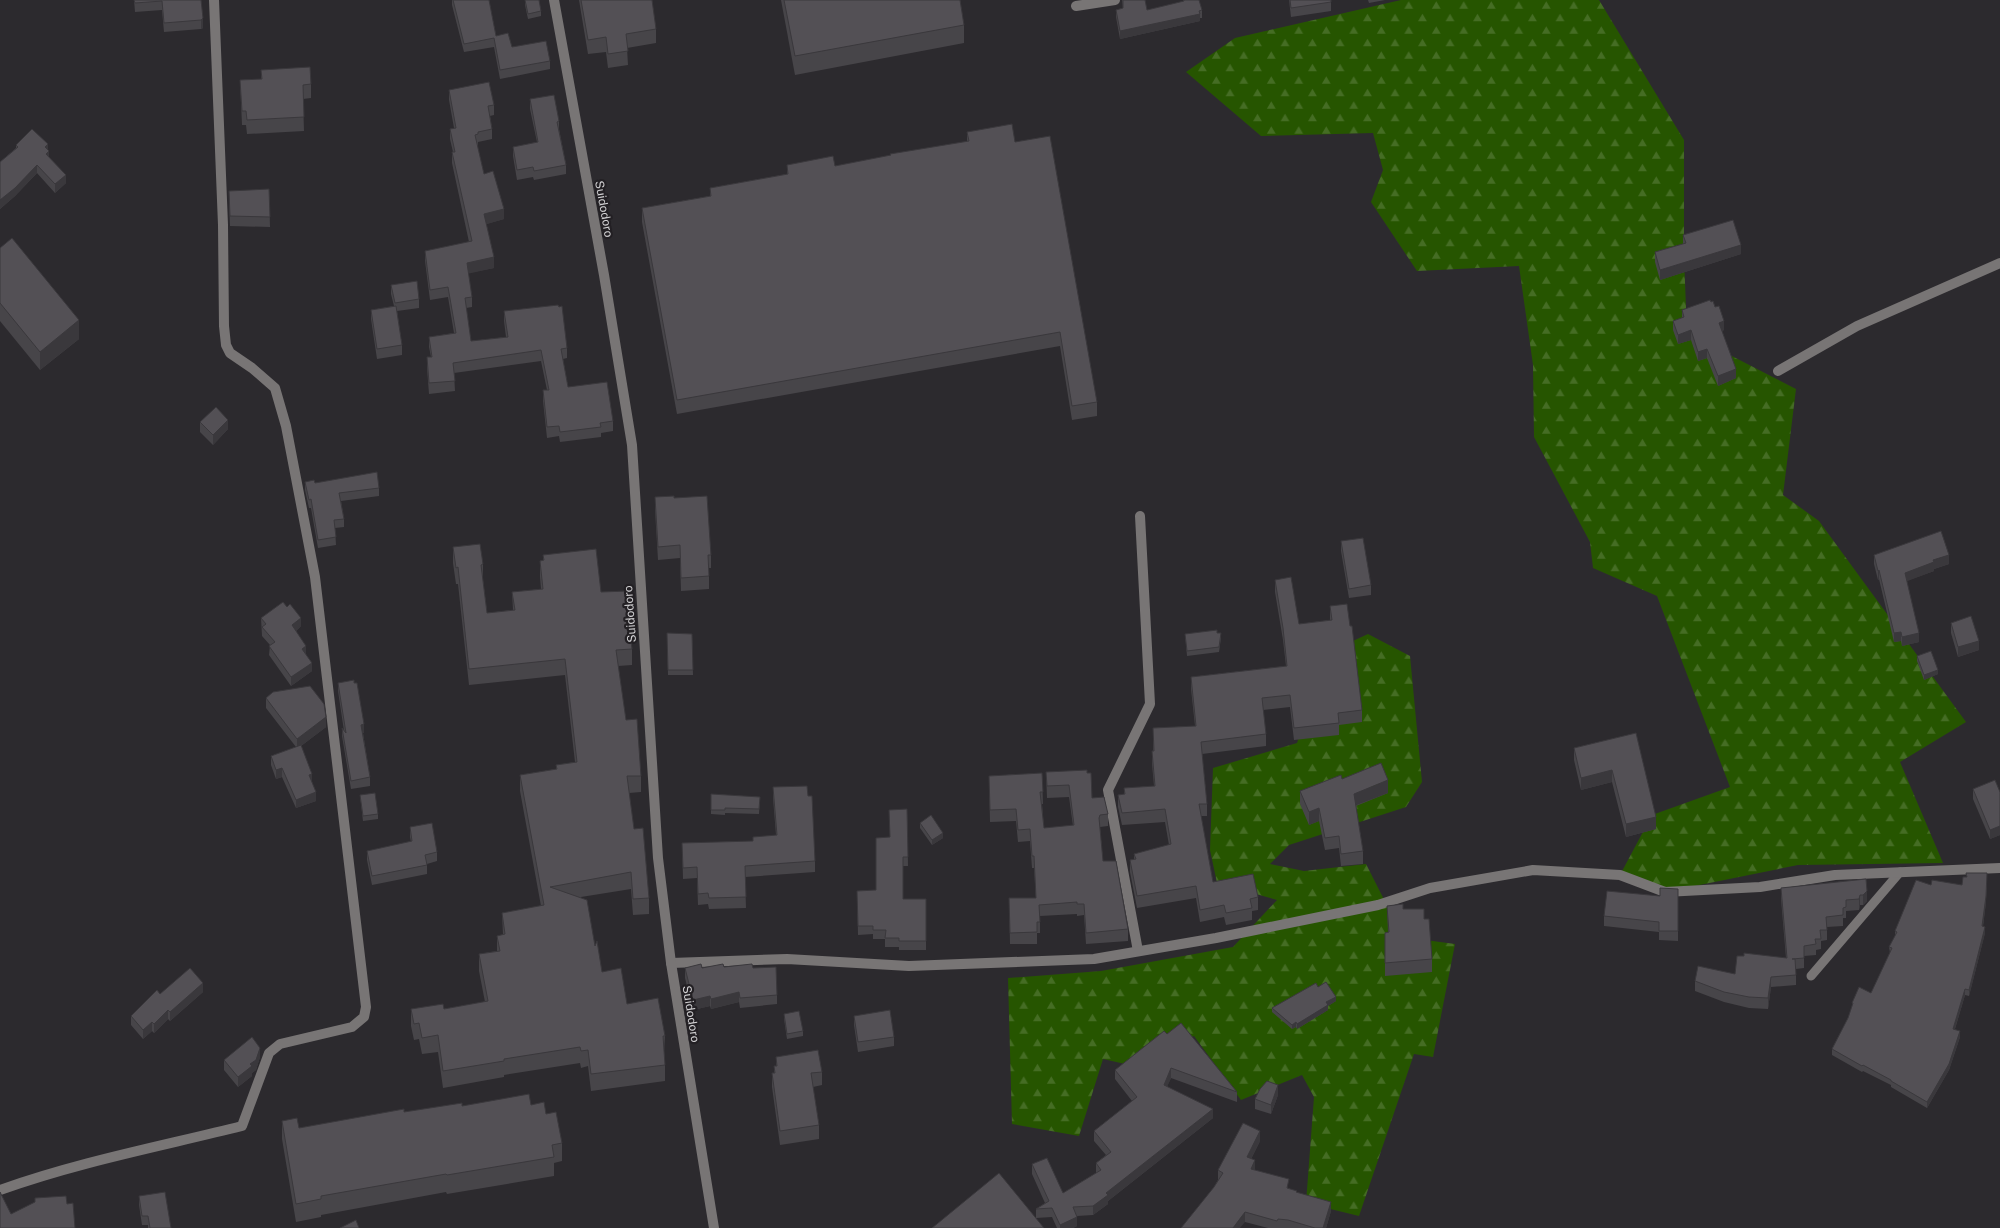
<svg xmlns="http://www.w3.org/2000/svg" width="2000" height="1228" font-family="'Public Sans',sans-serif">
  <defs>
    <pattern id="forest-firs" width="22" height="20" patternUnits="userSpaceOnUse" patternTransform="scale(1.25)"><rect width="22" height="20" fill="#265500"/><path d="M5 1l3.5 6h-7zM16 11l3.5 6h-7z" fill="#456d24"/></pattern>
  </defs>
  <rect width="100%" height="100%" fill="#2c2a2e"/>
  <g fill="url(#forest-firs)">
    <path d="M1401,0h198l85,140v117l3,76 109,56 -13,106 36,26 147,201 -66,40 43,101 -145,2 -133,27 -45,-17 32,-60 78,-28 -73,-191 -64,-28 -3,-26 -56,-105 -1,-72 -14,-99 -102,5 -46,-69 12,-32 -10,-37 -112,3 -75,-64 49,-34z"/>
    <path d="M1368,634l42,22 12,126 -16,25 -117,38 -19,19 34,7 62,-7 37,73 52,7 -22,113 -19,-3 -55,162 -53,-13 8,-106 -12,-22 -61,25 -47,-64 -60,30 -31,-7 -24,77 -67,-12 -4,-146 93,-7 132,-24 44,-47 -60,-17 -7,-33 3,-82 84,-25 30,-90z"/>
  </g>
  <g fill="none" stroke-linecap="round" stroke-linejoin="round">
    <path stroke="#787575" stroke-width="9" d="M1811,976l89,-104"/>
    <g stroke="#787575" stroke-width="10">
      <path d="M1076,6l39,-6"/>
      <path d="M1778,371l79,-45 143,-63"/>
      <path d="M1138,951l-30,-161 42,-86 -10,-188"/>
      <path d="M671,963l116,-4 122,7 185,-7 122,-21 162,-33 52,-17 103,-18 87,5 45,17 95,-5 75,-12 165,-7"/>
      <path d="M0,1190c78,-28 162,-44 242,-64l27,-73 11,-9 72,-17 12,-10 2,-10 -51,-430 -29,-151 -11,-38 -23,-20 -22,-15 -4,-8 -2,-19 -1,-101 -9,-225"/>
    </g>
    <path stroke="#787575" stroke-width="10" d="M554,0l50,275 28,170 26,413 13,105 43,265"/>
  </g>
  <g fill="#474549">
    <path d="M134,0h67l2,28 -2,1 -37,3 -2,-22 -27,2z"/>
    <path d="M452,0h37l7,36 16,11 38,14v8l-50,10 -6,-32 -30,5 -12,-47z"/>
    <path d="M525,0l16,11v5l-13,3 -3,-14z"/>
    <path d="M579,0h73l4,29v14l-29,5 1,17 -20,3 -2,-16 -18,2z"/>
    <path d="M781,0h179l4,25v18l-169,32z"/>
    <path d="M1122,0h23l2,10 36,-8v-2l19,10v8h-2v3l-80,18 -4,-22v-7l7,-2z"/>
    <path d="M1289,0h42v11l-40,6z"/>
    <path d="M1368,0h17l-16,3z"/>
    <path d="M261,70l50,14v14l-8,1 1,32 -57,3 -1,-9h-4l-2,-45 21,-1z"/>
    <path d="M449,90l45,15v10l-4,1 2,13v10l-14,3v3h-1l7,29 20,45 -18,5 8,44 -26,5 4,24v10l-6,1 5,33 35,-4 -2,-16v-10l63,37v10l-4,1 5,28 45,34v10l-12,2v4l-41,5 -1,-6 -12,2 -4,-37v-11h4l-6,-29 -87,12 1,18 -26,3 -2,-26v-11h4l-2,-10v-10l25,-4 -6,-36 -18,3 -5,-39v-10l44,-9 -17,-79v-11h1l-3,-13v-10l4,-1 -5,-28z"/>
    <path d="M530,99l29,22v8l7,36v9l-32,6 -1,-3 -16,3 -4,-24v-9l24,-5 -7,-33z"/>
    <path d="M967,132l48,10 82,260v14l-25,4 -12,-74 -383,68 -35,-192v-14l68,-12v-8l77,-14v-9l48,1 132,-24z"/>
    <path d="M16,145l32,4 1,8 17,26 -11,10 -18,-20 -22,23 -15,13v-47l16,-14z"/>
    <path d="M269,189l1,38 -40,-1 -1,-25z"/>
    <path d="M1683,235l58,19 -81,26 -5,-18v-10l28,-8z"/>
    <path d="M0,248l79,91 -39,31 -40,-49z"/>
    <path d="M391,285l28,14v9l-22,3 5,34v10l-25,4 -6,-40v-9l23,-4 -3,-12z"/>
    <path d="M1682,310l42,20 -2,1 14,47 -18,8 -11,-28 -9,3 -7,-21 -13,4 -5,-14v-9l9,-3z"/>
    <path d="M200,422l28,7 -15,16 -13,-13z"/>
    <path d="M305,482l74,6v8l-38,5 3,18v8l-9,1 1,17 -18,3 -7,-40h-2l-4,-18z"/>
    <path d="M655,497l19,1 37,57v13h-2v21l-28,2 -1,-33 -22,2 -3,-50z"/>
    <path d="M1341,541l30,44v10l-22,3 -8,-47z"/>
    <path d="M453,547l30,17v16l4,33 26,-3 -1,-18 29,-3 -1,-12v-16l3,-1v-5l58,37 29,42 2,15v16l-14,1 8,54 15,56v16l-12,1 5,36 15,69v16l-16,1 -2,-26 -50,8 21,75 25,32 38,32 -1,16 1,13v16l-74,10 -3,-25 -7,2 -1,-5 -76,12v2l-61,11 -5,-36 -16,2 -3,-15 -5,1 -3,-14v-17h33l41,-7 -6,-31v-17l18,-3v-15l6,-1 -1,-22 39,-7 -21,-115v-16l36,-6v-4l19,-3 -10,-87 -96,10 -11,-101h-2l-3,-21z"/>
    <path d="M1874,555l75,9 -15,5v2l-28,10 13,61 -17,4 -1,-5 -7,1 -15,-63 -1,1 -4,-16z"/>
    <path d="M1275,580l24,44 31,-4v-14l20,20 12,84v12l-23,3v10l-45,5 -4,-33 -27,3 3,24v12l-64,8 5,50v12h-6l12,66 45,15v13l-6,1v9l-26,5 -2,-8 -24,5 -4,-24 -59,10 -7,-36v-12l4,-1v-5l35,-9 -4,-23 -43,3 -4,-18v-12l6,-1v-6l30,-2 -2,-22v-13h1v-23l42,-2 -4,-37v-12l95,-11 -3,-26 -8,-48z"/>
    <path d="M261,618l40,8 -5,5 10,23 6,17 -21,15 -22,-31 1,-10 -8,-9z"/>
    <path d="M1951,623l28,27 -21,7 -7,-24z"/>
    <path d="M667,633l25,1 1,41h-25z"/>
    <path d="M1217,633l4,5 -2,14 -32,4 -2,-22z"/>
    <path d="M1917,656l21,18 -14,6 -7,-19z"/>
    <path d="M338,683l26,50h-1l7,44v9l-19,3 -9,-53v-8l2,3 -6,-40z"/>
    <path d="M266,698l60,29 -25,19 11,36 4,19 -20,7 -14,-31 -6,2 -5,-14v-9l25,-9 -30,-39z"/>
    <path d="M1636,733l20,96 -30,8 -14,-55 -31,8 -7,-30v-12z"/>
    <path d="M1046,772l46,26 16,16v12l-8,1v1l3,33 25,68v12l-42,3 -2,-29 -7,1v-2l-37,2v17h-3v11h-27l-1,-46h27l-2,-30h-2l-2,-27 -12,1 -2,-21 -26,1 -1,-46 53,-3 1,31h-1l2,24 29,-2 -4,-29 -22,1z"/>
    <path d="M1342,779l46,14 -32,13 7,45v13l-22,2 -2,-18 -14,2 -6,-29 -10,4 -9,-21v-13z"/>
    <path d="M773,787l35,9 7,65v11l-70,5 1,31 -37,1 -1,-5 -10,1 -1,-27 -14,1 -1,-36 71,-2 23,-6 -3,-37z"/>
    <path d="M1973,789l27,3v43l-10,4 -17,-40z"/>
    <path d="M711,794l49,3 -1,17 -34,-1v2l-14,-1z"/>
    <path d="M360,795l18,19v5l-15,2z"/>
    <path d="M907,809l1,57h-5v33h23v51h-27v-3h-14v-8h-12v-5l-15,1 -1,-44 19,-1 14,-53z"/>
    <path d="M920,823l23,15 -11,7 -12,-17z"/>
    <path d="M410,827l27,25v9l-10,3v10l-55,11 -5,-25v-9l44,-9 -1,-5z"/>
    <path d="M1987,873l-1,29 -3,25 2,6 -16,63 -4,-1 -10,34 5,8 -11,33 -22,38 -36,-21v-2l-28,-14 -1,1 -30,-17v-6l16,-31 4,-11v-4l19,-10 19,-40 -1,-6 6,-10v-6l36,-46h31l5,-8z"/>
    <path d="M1866,879l1,22 -4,4h-3l-1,5 -13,1v7h-3v8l-16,1v13l-6,1v8l-5,1v5l-12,1v12l-8,1v16l-25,2 -3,22 -19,-1 -25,-6 -29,-11v-10l40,-7 51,-16 -5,-59v-11z"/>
    <path d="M1678,889v52l-19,-1v-8l-55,-6v-10l56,-20z"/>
    <path d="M1387,906l16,3 21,10 8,40v13l-47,4v-43l3,-1z"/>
    <path d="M724,967l29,1 24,27v9l-37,4 -1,-6 -28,7 -1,-3 -17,4 -8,-32v-10z"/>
    <path d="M1318,987l18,14 -8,5v4l-31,19 -1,-2 -4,2 -20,-17v-4z"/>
    <path d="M203,992l-33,29 -2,-2 -14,14 -2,-2 -9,8 -12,-14v-9l29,-22z"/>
    <path d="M784,1014l19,17v5l-16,3 -3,-20z"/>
    <path d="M854,1016l40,21v9l-36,6 -4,-27z"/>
    <path d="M1167,1034l70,58v10l-66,-24 -4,8 46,32 -105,83v3l-15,11 -16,1v10l-4,2h-16l-5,-11 -16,1v-9l9,-6 -13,-29v-10l31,29 33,-20v-10l10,-8 -12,-14v-10l38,-30 -17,-22v-9z"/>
    <path d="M260,1057l-4,13 -4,3v3l-14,11 -14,-17v-10z"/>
    <path d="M776,1057l46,15v13l-9,2 6,38v14l-39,6 -8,-58v-14h2v-7h2z"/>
    <path d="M1278,1095l-7,19 -16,-5v-10z"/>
    <path d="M531,1105l15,9 16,29v18l-8,2v13l-107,18 -1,-2 -125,23v2l-25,5 -14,-83v-18l17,7 105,-16 58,-6z"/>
    <path d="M1260,1141l-9,18 4,11 76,41 -5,17h-58l-23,-6 -31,-35 4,-7v-10z"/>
    <path d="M139,1196l32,32h-23v-3h-6l-3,-20z"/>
  </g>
  <g fill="#3a383c">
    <path d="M1200,14v7l-80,18v-8z"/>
    <path d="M203,18v10l-2,1v-9z"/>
    <path d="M48,144v8l1,-1v8l-3,3 -1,-15z"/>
    <path d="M37,165v8l-22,23 -15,13v-9z"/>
    <path d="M66,175v8l-11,10v-9z"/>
    <path d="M504,209v10l-20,6v-11z"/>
    <path d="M1741,245v9l-81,26v-10z"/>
    <path d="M494,257v11l-27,6v-11z"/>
    <path d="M79,320v19l-39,31v-18z"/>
    <path d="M1724,321v9l-5,2v-9z"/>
    <path d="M1691,330v10l-13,4v-9z"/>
    <path d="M1707,349v9l-9,3v-9z"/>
    <path d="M1736,369v9l-18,8v-10z"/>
    <path d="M228,420v9l-15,16v-10z"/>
    <path d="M1949,555v9l-15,5v2l-29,11v-9l28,-13z"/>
    <path d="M1879,570v9l-1,1v-9z"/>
    <path d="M301,618v8l-9,8v-9z"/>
    <path d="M1901,632v9l-7,1v-9z"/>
    <path d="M1919,633v9l-17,4v-9z"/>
    <path d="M1979,641v9l-21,7v-10z"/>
    <path d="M306,646v9l-4,-6z"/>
    <path d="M312,663v8l-21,15v-9z"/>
    <path d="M1938,670v4l-14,6v-5z"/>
    <path d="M326,717v10l-29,22v-10z"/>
    <path d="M364,724v9l-3,1v-9z"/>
    <path d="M282,768v9l-6,2v-9z"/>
    <path d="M1612,770v12l-31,8v-12z"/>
    <path d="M312,774v8l-3,-7z"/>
    <path d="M1388,780v13l-34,13v-12z"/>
    <path d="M316,792v9l-20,7v-8z"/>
    <path d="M1319,808v13l-10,4v-13z"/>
    <path d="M1656,817v12l-30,8v-13z"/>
    <path d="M2000,826v9l-10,4v-9z"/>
    <path d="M943,833v5l-11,7v-5z"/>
    <path d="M1867,891v10l-4,4v-10z"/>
    <path d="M1860,895v10l-1,5v-11z"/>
    <path d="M1986,896v6l-4,30v-6z"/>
    <path d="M1985,927v6l-16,63v-6z"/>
    <path d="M1771,977v10l-3,22v-11z"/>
    <path d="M203,983v9l-33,29v-9z"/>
    <path d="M1965,989v6l-12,40v-6z"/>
    <path d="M739,992v10l-28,7v-10z"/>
    <path d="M710,996v10l-17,4v-10z"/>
    <path d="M1336,997v4l-8,5v4l-31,19v-5l29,-22z"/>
    <path d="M168,1010v9l-14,14v-9z"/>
    <path d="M152,1022v9l-9,8v-9z"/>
    <path d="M1296,1022v5l-4,2v-4z"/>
    <path d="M1960,1031v6l-11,33 -22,38v-6z"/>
    <path d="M260,1048v9l-4,13 -4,3v3l-14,11v-10l12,-13z"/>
    <path d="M1171,1068v10l-7,16v-9z"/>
    <path d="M1278,1085v10l-7,19v-9z"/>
    <path d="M1213,1109v9l-105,83v3l-15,11v-9l13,-13z"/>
    <path d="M1260,1131v10l-13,26v-10z"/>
    <path d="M1255,1160v10l-4,-1z"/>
    <path d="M1331,1202v9l-5,17h-3z"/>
    <path d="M1245,1212v10l-5,6h-7z"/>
    <path d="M1077,1217v9l-4,2h-13v-3z"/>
  </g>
  <g fill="#535055" stroke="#3a383c">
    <path d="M134,0h67l2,18 -2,2 -37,3 -2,-22 -27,2z"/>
    <path d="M453,0h36l7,36 12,-3 4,14 34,-6 4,20 -50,9 -6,-32 -30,6z"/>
    <path d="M525,0h14l2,11 -13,3z"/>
    <path d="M581,0h71l4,29 -30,5 2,17 -20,3 -2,-17 -18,3z"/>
    <path d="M784,0h176l4,25 -169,31z"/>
    <path d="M1123,0h22l2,10 37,-9v-1h15l3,10 -3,1 1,3 -80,17 -4,-21 7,-2z"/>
    <path d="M1290,0h41v2l-40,6z"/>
    <path d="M310,67l1,17 -8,1 1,32 -57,3 -1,-9h-4l-2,-31 22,-1 -1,-9z"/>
    <path d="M489,82l5,23 -6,1 4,23 -14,3v2l-3,1 9,39 9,-3 11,38 -20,5 10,43 -27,6 5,34 -7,1 6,43 37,-4 -4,-26 54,-6 1,2 3,-1 5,42 -6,1 7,38 39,-5 6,39 -13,2 1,4 -41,5 -1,-6 -12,1 -4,-37h6l-8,-40 -88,13 2,18 -26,2 -2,-26h5l-3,-20 27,-4 -8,-46 -18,3 -5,-39 47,-10 -20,-89h3l-5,-23 6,-1 -7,-38z"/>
    <path d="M554,95l5,26 -2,1 9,43 -32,6 -1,-4 -16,3 -4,-23 25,-5 -8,-43z"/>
    <path d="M1012,124l3,18 35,-6 47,266 -25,4 -12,-74 -383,68 -35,-192 69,-12 -1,-8 78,-14 -1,-9 46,-9 2,10 56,-11 -1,-1 79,-13 -2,-9z"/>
    <path d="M32,129l16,15 -3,3 4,4 -3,3 20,21 -11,9 -18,-19 -22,23 -15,12v-38l18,-15 -2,-2z"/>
    <path d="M269,189l1,28 -40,-1 -1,-25z"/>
    <path d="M1733,220l8,25 -81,25 -5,-18 31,-9 -3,-8z"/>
    <path d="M12,238l67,82 -39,32 -40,-49v-55z"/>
    <path d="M417,281l2,18 -24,4 -4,-18z"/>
    <path d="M1710,300l1,2 2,-1 2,6 4,-1 5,15 -5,2 17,46 -18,7 -11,-27 -9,3 -7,-22 -13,5 -5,-14 11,-4 -2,-7z"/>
    <path d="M396,306l6,39 -25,4 -6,-39z"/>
    <path d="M216,407l12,13 -15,15 -13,-13z"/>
    <path d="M377,472l2,16 -40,5 5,26 -10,1 2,17 -18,3 -7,-41 -2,1 -4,-18 9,-2 1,3z"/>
    <path d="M674,496v2l33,-2 4,59h-3l1,21 -28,2 -1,-33 -22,2 -3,-50z"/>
    <path d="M1941,531l8,24 -16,5 1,2 -29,11 14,60 -17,4 -1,-5 -7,1 -15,-63 -1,1 -4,-16z"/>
    <path d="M1363,538l8,47 -22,4 -8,-48z"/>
    <path d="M480,544l3,20 -2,1 6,48 28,-3 -3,-18 31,-3 -3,-28 4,-1 -1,-5 53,-6 5,43 27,-1 2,43 2,15 -16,1 10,70 11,-1 4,57h-14l7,53 9,-1 6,70 -16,1 -2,-27 -81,15 37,13 8,46 2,-5 5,31 19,-4 6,36 31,-6 7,38h-2l2,29 -74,9 -3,-24 -7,1 -1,-4 -76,12v2l-61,10 -5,-36 -16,3 -3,-15 -5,1 -3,-15 32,-5 1,5 44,-8 -9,-47 21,-3 -3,-15 8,-2 -3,-21 42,-8 -24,-130 37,-6 -1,-4 21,-3 -12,-103 -96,10 -11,-102 -2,1 -3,-21z"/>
    <path d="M1291,577l8,47 33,-4 -2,-14 17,-2 3,22h2l10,84 -24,3 1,10 -45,5 -4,-33 -28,3 4,36 -65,8 6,62h-8l14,78 40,-8 5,23 -8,2 2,9 -26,5 -2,-8 -24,5 -4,-24 -59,10 -7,-36 6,-1 -2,-5 37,-10 -6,-35 -43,4 -4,-18 7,-1 -1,-6 31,-2 -3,-35h2l-1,-23 43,-2 -5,-49 96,-11 -4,-38 -8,-48z"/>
    <path d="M283,602l4,5 3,-3 11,14 -9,7 14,21 -4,3 10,14 -21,14 -22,-31 6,-4 -13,-15 4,-3 -5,-6z"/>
    <path d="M1971,616l8,25 -21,6 -7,-24z"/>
    <path d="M1217,630v3h4l-2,14 -32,4 -2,-17z"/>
    <path d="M667,633l25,1 1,36h-25z"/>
    <path d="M1931,651l7,19 -14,5 -7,-19z"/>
    <path d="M354,680v3h3l7,41 -3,1 9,52 -19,4 -9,-53 4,5 -8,-50z"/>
    <path d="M310,686l14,18 2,13 -29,22 -31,-41 7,-6z"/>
    <path d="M1636,733l20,84 -30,7 -14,-54 -31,8 -7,-30z"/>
    <path d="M301,745l11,29 -3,1 7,17 -20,8 -14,-32 -6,2 -5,-14z"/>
    <path d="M1381,763l7,17 -34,14 9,57 -22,3 -2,-18 -14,2 -6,-30 -10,4 -9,-21 41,-16 1,4z"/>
    <path d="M1087,770v3h4l1,25 12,-1 4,17 -8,1 -1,3 4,43h13l12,68 -42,4 -2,-29h-7v-2l-38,3 1,17h-3v10l-27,1 -1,-35h27l-2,-42h-2l-2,-27 -12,1 -2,-21 -26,1 -1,-34 53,-3 1,19h-3l4,36 30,-3 -5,-40 -22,1 -1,-14z"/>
    <path d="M1995,780l5,12v34l-10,4 -17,-41z"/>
    <path d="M807,786l1,10h4l3,65 -70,5 1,31 -37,1 -1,-5 -10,1 -1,-27 -14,1 -1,-25 71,-2v-4l24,-2 -4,-48z"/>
    <path d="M375,793l3,21 -15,2 -3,-21z"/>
    <path d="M711,794l49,3 -1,12 -34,-1v2h-14z"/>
    <path d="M907,809l1,48h-5v42h23v42h-27v-3h-14l1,-8h-13v-4h-15l-1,-35 19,-1v-52l14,-1 -1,-27z"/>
    <path d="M931,815l12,18 -11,7 -12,-17z"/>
    <path d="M432,823l5,29 -12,3 2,10 -55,11 -5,-25 45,-10 -2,-14z"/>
    <path d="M1966,873h21l-1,23 -4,30 3,1 -16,63 -4,-1 -12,40 7,2 -11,33 -22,38 -36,-21v-1l-28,-15 -1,1 -30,-17 16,-31 5,-15h-1l7,-16 12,6 21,-45 -3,-1 8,-15 -2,-1 21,-51 15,5 1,-5 30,5 1,-8h4z"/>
    <path d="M1866,879l1,12 -4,4h-3l-1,4 -13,1v7l-3,1v7l-17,2 1,13h-7l1,9h-6l1,5 -12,2v12l-12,1h3l1,16 -25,2 -3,21 -19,-1 -25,-5 -29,-11 3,-15 37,8 2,-18h7v-3l43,5 -6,-70z"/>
    <path d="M1660,888l18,1v42h-19v-9l-55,-6 3,-25 53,5z"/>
    <path d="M1403,904v5h21v10h5l3,40 -47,4v-30l4,-1 -2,-26z"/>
    <path d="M701,964l1,4 21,-4 1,3 28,-3 1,4 23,-1 1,28 -37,3 -1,-6 -28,7 -1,-3 -17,4 -8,-32z"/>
    <path d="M190,968l13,15 -33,29 -2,-2 -14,14 -2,-2 -9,8 -12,-14 26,-26 3,4z"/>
    <path d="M1326,982l10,15 -10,5 2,3 -31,19 -1,-2 -4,3 -20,-17 44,-25 2,4z"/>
    <path d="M890,1010l4,27 -36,5 -4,-26z"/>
    <path d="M799,1011l4,20 -16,3 -3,-20z"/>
    <path d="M1181,1023l56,69 -66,-24 -7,17 49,24 -107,84 2,2 -15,11 -20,1 4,10 -17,8 -8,-17 -16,1 13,-8 -17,-37 15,-6 16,35 38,-23 -5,-7 15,-11 -17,-21 43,-34 -22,-27 49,-39 3,3z"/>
    <path d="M252,1037l8,11 -4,12 -6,4 2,2 -14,11 -14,-17z"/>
    <path d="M818,1050l4,22 -11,1 8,52 -39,6 -8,-58h3l-1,-7h3l-1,-9z"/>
    <path d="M1267,1081l11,4 -7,20 -16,-6 5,-10z"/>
    <path d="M529,1094l2,11 13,-3 2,12 10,-2 6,31 -10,2 2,12 -107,18 -1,-1 -125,22v3l-25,5 -14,-83 15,-3 2,10 105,-19v3l58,-9v3z"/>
    <path d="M1243,1123l17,8 -13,26 8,3 -4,9 38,10 -2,9 10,3 -1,1 35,10 -8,26h-8l-27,-8 -10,-1 -1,2 -32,-9 -12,16h-52l33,-41 9,-14 -5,-3z"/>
    <path d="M999,1173l45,55h-112z"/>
    <path d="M0,1192l11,22 24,-12v-4l31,-2 1,8 6,-1 2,25h-75z"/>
    <path d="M165,1192l6,36h-21l-2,-12h-6l-3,-20z"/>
    <path d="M356,1220l3,8h-19z"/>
  </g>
  <g text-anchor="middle" stroke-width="4.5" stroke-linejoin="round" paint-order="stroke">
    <g font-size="12" fill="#d3d2d4" stroke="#232024">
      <text transform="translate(604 209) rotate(80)" y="4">Suidodoro</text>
      <text transform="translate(630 614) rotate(-94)" y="4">Suidodoro</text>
      <text transform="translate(691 1014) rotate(81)" y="4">Suidodoro</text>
    </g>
  </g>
</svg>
